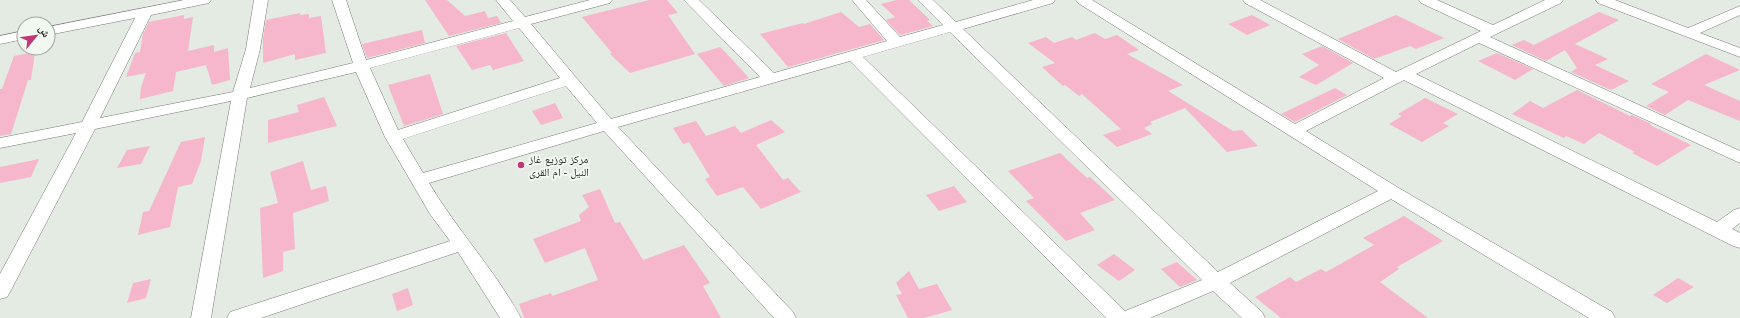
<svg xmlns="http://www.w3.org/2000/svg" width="1740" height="318" font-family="Arial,'Noto Naskh Arabic',sans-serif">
  <rect width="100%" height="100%" fill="#e4ebe3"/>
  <g fill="#f6b6cc">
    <path d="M425,0h22l18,16 20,-5 3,7 9,-2 4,7 -52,13z"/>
    <path d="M649,0h18l11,13 -10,2 27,39 -65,19 -20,-19 2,-1 -30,-36z"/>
    <path d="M897,0h12l21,20 -3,1 6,5 -33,9 -14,-15 9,-3 -14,-13z"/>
    <path d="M841,12l18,15 11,-3 14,16 -96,27 -28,-33 43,-11 1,1z"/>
    <path d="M1599,12l20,8 -44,24 33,15 -13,6 34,16 -18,9 -40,-18 6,-4 -12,-18 -19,11 -34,-16 12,-5 10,5z"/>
    <path d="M300,13v2l9,-1v4l12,-2 5,37 -31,7v-6l-32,9v-24l3,-19z"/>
    <path d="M184,15v4l9,-2 -5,34 26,-6v7l14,-4 2,32 -18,5 -6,-20 -30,7 -3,19 -33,8 1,-12 5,-14 -20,4 9,-24 5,-1 3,-18 6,-12z"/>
    <path d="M1252,15l18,10 -23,10 -19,-11z"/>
    <path d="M1396,15l48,23 -28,11 -6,-3 -36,13 -36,-20z"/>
    <path d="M422,30l3,13 -58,15 -5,-14z"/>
    <path d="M506,33l18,28 -31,9 -3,-5 -18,5 -16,-24z"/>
    <path d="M1095,33l10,6 12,-4 22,15 -12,4 56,31 -15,6 65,40 9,-1 16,16 -31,6 -42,-44 -35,14 2,2 -8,4 8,6 -35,13 -14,-12 18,-6 -39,-35 -3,2 -14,-11 -2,1 -21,-19 13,-4 -27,-20 18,-6 8,6 18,-6 4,3z"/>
    <path d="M1322,46l31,17 -37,22 -17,-8 20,-12 -17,-11z"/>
    <path d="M720,47l8,8 21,23 -25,8 -27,-32z"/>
    <path d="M35,52l-4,28h-3l-17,54 -11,2v-47h2l12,-33z"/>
    <path d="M1497,53l36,16 -18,11 -37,-19z"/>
    <path d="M1706,54l34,16 -36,15 36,16v20l-52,-21 -23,15 -19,-9 23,-14 -18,-8z"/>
    <path d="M430,74l13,40 -39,12 -16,-41z"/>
    <path d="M1335,88l12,7 -52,27 -14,-8z"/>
    <path d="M1577,90l53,26 2,-1 19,9 -1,1 41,20 -34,21 -25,-13 3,-1 -36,-19 -15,11 -18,-8 -2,2 -52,-24 18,-13 13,7z"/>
    <path d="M324,97l13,29 -69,17v-23l31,-8 -2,-7z"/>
    <path d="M1425,98l33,16 -15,9 6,3 -27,16 -33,-18 13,-8 -4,-2z"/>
    <path d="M555,103l8,15 -22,7 -9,-14z"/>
    <path d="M771,120l14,12 -29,13 27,35 5,-2 13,14 -40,17 -18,-22 -26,9 -12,-17 5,-2 -21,-35 -6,2 -10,-16 23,-7 10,15 29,-10 6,7z"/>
    <path d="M205,137l-4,24 -9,23 -14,3 -8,40 -32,8 5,-23 6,-1 32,-69z"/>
    <path d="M150,146l-9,18 -24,4 10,-18z"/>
    <path d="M1060,153l27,25 3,-1 25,23 -35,13 15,17 -29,11 -40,-40 8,-3 -26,-27z"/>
    <path d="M39,159l-8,18 -31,6v-16z"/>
    <path d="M303,161l8,29 15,-4 3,15 -36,12 2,36 -12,3v19l-20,7 -3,-70 18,-5 -8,-31z"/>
    <path d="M954,186l13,16 -28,9 -13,-16z"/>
    <path d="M600,189l15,34 5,-1 23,38 41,-15 26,38 -7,3 18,32h-197l-5,-14 32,-11 1,3 46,-16 -13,-32 -40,15 -12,-24 48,-18 -2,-6 10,-8 -7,-12z"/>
    <path d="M1404,216l39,25 -46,26 2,2 -19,13 48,36h-147l-26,-21 35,-20 6,5 25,-13 5,3 48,-27 -11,-7z"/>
    <path d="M1114,254l21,16 -16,11 -22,-16z"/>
    <path d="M1177,262l20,18 -17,7 -19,-18z"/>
    <path d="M909,271l10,18 18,-5 15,26 -28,8h-16l-12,-23 6,-1 -6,-11z"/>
    <path d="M1678,278l16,9 -27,16 -14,-8z"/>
    <path d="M151,279l-5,19 -19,5 6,-20z"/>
    <path d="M408,288l5,17 -16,6 -5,-17z"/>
  </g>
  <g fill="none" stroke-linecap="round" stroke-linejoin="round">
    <defs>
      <g id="street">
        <path d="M184,0h27l-2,3 -5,1 -53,11 -51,103 133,-26 13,-43 8,-49h14l-8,49 -10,39 103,-25 -21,-63h14l20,60 147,-39 -17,-21h14l15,17 65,-17h22l-2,3 -79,21 80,95 149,-42 -76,-77h15l75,73 113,-32 -35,-41h14l34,37 43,-12 -25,-25h15l23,22 77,-22h22l-2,3 -90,26 255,243 160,-81 -300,-188 -2,-3h16l203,124 89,-46 -139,-75 -2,-3h17l136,72 85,-41 -60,-28 -2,-3h18l56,25 52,-25h18l-2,3 -71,34 250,114v12l-261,-120 -63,31 301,148 17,-12 6,-2v15l-8,6 8,4v15l-7,-2 -329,-166 -98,51 91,56 215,125 3,6h-26l-198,-119 -161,84 32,29 3,6h-23l-29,-27 -63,27h-44l-256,-257 -232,66 175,185 3,6h-22l-170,-187 -175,52c28,47 66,87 92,135h-21l-42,-66 -197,66h-34l3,-6 220,-71 -20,-27 -45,-77 -29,-65 -109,26 -36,220h-20l40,-217 -136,28 -85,163 -3,5 -7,2v-25l76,-141 -76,15v-10l82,-16 53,-104 -87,17v-8zM519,28l41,50 -162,52 -28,-62zM950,32l252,248 -77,31 -262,-254zM566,86l31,37 -174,50 -20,-34z"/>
        <path d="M1596,0h19l73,28 52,-22v9l-40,18 40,15v9l-142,-54z"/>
        <path d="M24,31v8l-24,5v-8z"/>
      </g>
    </defs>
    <use href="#street" stroke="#747a74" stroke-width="1"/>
    <use href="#street" fill="#fff" fill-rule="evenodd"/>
  </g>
  <circle fill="#c03877" stroke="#f1f8f0" stroke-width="1.5" cx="521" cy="165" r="4"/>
  <g text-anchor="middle" stroke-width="4" stroke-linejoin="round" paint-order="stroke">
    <g font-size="11" fill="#262926" stroke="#f1f8f0" text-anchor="start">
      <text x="529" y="163">مركز توزيع غاز<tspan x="529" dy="13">النيل - ام القرى</tspan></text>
    </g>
  </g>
  <g transform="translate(36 36) rotate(61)"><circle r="19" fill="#f1f8f0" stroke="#a0a59f"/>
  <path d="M0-3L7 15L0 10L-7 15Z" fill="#c03877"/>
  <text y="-6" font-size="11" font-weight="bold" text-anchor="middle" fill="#262926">ش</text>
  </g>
</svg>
